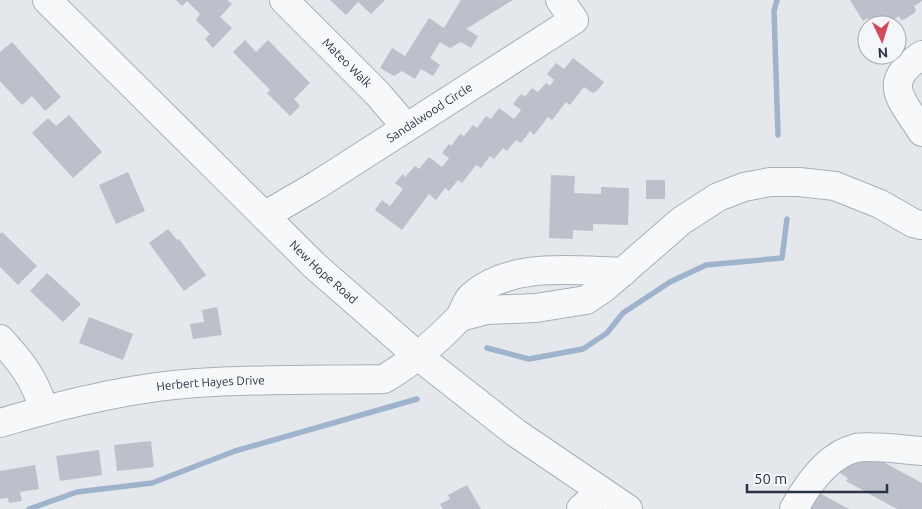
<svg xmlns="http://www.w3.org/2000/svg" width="922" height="509" font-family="Ubuntu,sans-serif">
  <rect width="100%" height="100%" fill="#e4e7ec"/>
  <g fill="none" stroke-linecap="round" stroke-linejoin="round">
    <g stroke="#9fb4cc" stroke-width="5.5">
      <path d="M777,0l-3,11 4,124"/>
      <path d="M487,348l42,11 54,-10 24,-16 16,-20 47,-31 36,-17 76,-7 5,-39"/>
      <path d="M29,509l48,-17 75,-9 83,-32 182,-52"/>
    </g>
  </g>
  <g fill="#bbc0ca">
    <path d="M176,0h51l5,4 -12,13 12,11 -19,20 -8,-9 5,-5 -14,-14 4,-6 -13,-13 -5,5z"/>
    <path d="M330,0h55l-14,14 -13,-12 -12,13z"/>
    <path d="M461,0h52l-47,29 12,7 -7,12 -10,-6 -11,6 -10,-6 -10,16 10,7 -7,11 -12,-7 -6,10 -13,-8 -8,5 -14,-8 12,-20 13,8 24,-38 15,10z"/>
    <path d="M850,0h72v1l-8,5 2,4 -2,3 -9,6 -4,1 -2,-4 -13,9 -4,-2 -9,2 -5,-7 -5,3z"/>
    <path d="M245,40l11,12 12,-12 42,43 -16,16 6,7 -10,10 -23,-23 3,-3 -37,-38z"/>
    <path d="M12,42l49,55 -16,14 -13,-15 -10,9 -22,-24v-29z"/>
    <path d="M573,58l31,24 -6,8 -5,3 -9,-6 -14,18 -4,-3 -14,18 -4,-3 -14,18 -4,-4 -9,12 -5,-3 -9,11 -4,-3 -9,11 -4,-3 -9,12 -5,-3 -14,18 -4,-3 -9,11 -4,-3 -9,12 -7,-6 -27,36 -27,-20 7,-10 8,6 13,-17 -8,-6 8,-9 2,3 10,-11 4,3 10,-12 13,10 7,-9 -7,-5 7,-9 2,2 9,-12 4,2 9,-11 4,3 9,-12 5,3 8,-11 15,11 7,-9 -8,-6 8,-10 4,3 7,-9 6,4 8,-9 4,3 4,-6 -7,-6 9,-11 8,6z"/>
    <path d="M69,115l33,37 -29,26 -41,-45 16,-15 8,8z"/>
    <path d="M128,172l17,39 -29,13 -17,-39z"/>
    <path d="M551,175l24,1 -1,17 27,1v-7l28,1 -1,37 -35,-1v7l-20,-1v9l-24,-1z"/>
    <rect x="646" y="180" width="19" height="19"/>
    <path d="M168,229l9,11 2,-1 27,36 -22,16 -35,-48z"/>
    <path d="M2,232l35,34 -19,19 -18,-18v-33z"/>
    <path d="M47,273l34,31 -18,18 -33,-31z"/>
    <path d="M217,307l5,28 -29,4 -3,-15 14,-2 -2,-12z"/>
    <path d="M89,317l44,17 -10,26 -44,-17z"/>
    <path d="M151,441l3,26 -37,4 -3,-26z"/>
    <path d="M99,450l3,25 -42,6 -4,-25z"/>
    <path d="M863,451l59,32v26h-25l-51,-28 2,-3 -8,-5 9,-16z"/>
    <path d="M35,465l4,24 -19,3 2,9 -13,2 -1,-5 -8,1v-28z"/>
    <path d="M467,485l14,24h-38l-3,-5 10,-5 -2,-4z"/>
    <path d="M812,489l37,20h-49z"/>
  </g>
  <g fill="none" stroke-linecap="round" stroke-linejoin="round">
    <defs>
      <g id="minor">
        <path id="s1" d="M47,0l268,266 103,90 98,77 112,76"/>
        <path id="s2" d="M284,0l93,93 29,34"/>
        <path d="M922,55c-42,28 -21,43 0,77"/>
        <path id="s3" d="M264,216l53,-31 257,-165 -14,-20"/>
        <path d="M460,317l27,-7 49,-2 50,-8 18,-12 77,-67 37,-24 26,-10 26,-5h29l36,4 45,18 33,19 9,2"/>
        <path d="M0,339c23,25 33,38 44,70"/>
        <path id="s4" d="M0,423c63,-19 131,-36 197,-40 62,-4 125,-3 187,-4 27,-16 52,-37 74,-60 6,-6 7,-17 14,-23 39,-35 103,-25 151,-24"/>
        <path d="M581,509l20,-18"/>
        <path d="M794,509c13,-24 34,-54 62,-61 14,-3 50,2 66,3"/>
      </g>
    </defs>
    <use href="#minor" stroke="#a9aeb7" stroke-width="30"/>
    <use href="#minor" stroke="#f7f8fa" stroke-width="28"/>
  </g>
  <g text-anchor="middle" stroke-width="4" stroke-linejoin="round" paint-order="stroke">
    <g font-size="12" fill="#2b3445" stroke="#f4f6f9">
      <text dy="4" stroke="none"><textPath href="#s2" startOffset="89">Mateo Walk</textPath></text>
      <text dy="4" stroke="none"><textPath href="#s3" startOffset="195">Sandalwood Circle</textPath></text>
      <text dy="4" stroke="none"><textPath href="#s1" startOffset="388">New Hope Road</textPath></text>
      <text dy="4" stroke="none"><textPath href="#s4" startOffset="215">Herbert Hayes Drive</textPath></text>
    </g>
  </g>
  <g transform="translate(882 40) rotate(176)"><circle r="24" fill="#f4f6f9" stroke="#a4a8b1"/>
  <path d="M0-4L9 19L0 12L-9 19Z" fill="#d1495b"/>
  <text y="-8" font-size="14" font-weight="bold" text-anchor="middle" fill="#2b3445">N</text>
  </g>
  <path d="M747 484v8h140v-8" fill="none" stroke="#2b3445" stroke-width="2.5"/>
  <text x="754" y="484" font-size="15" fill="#2b3445" stroke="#f4f6f9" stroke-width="4" paint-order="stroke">50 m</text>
</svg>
